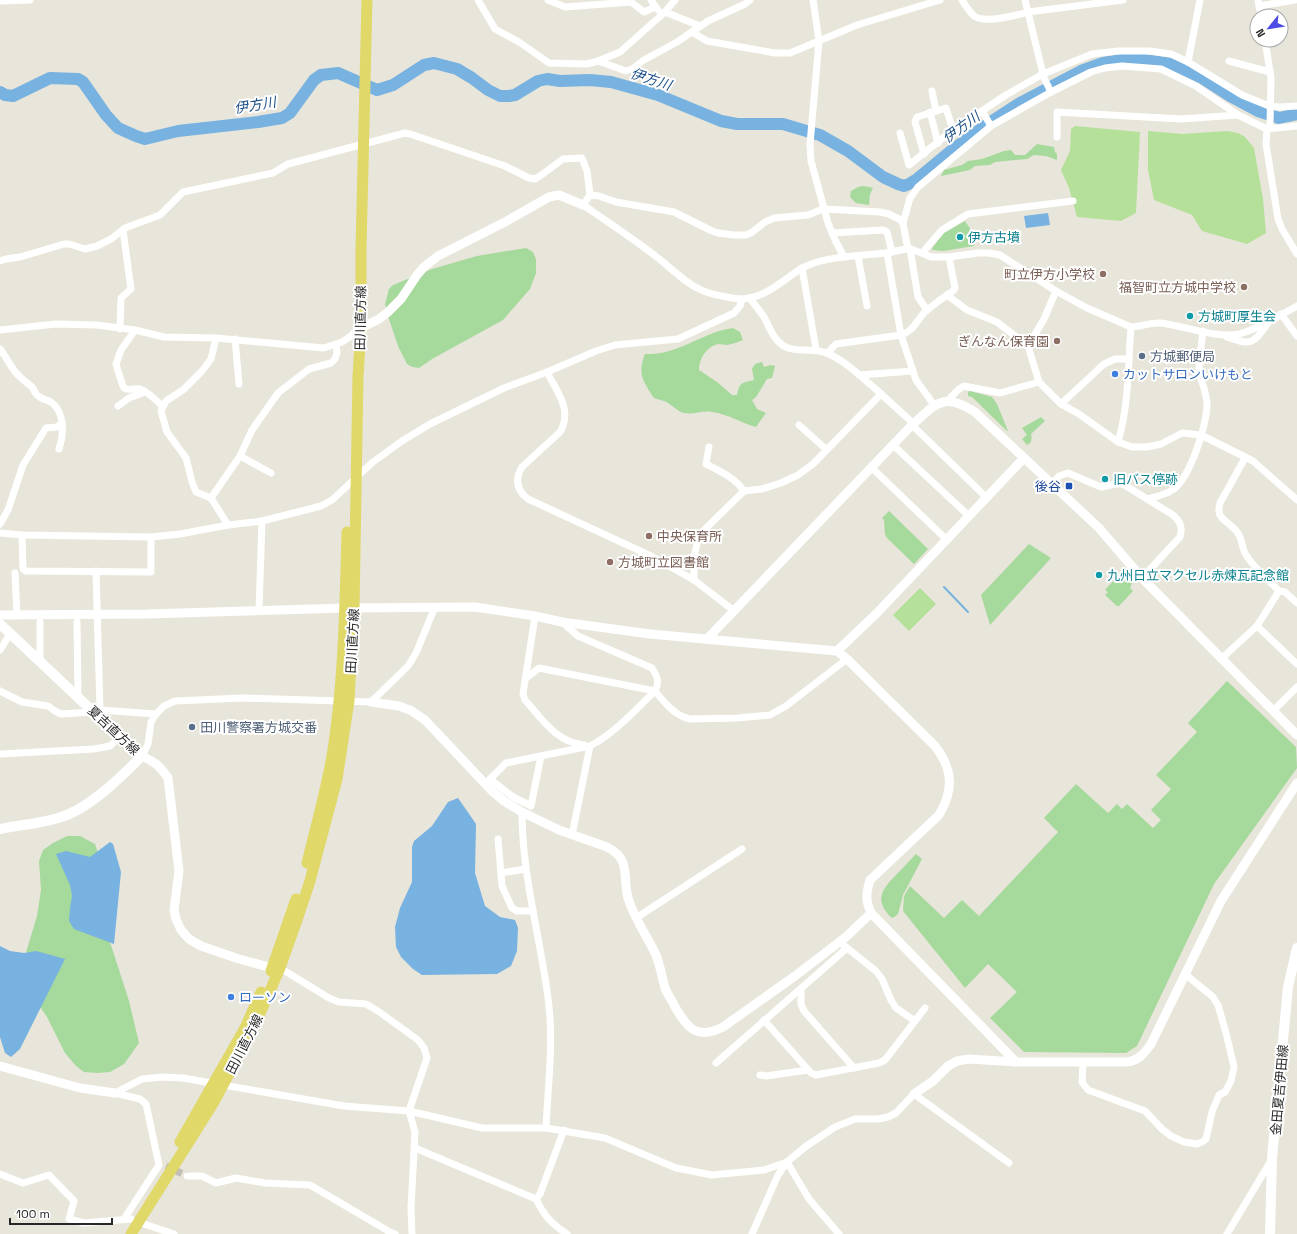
<svg xmlns="http://www.w3.org/2000/svg" width="1297" height="1234" font-family="'Space Grotesk','Noto Sans JP',sans-serif">
  <rect width="100%" height="100%" fill="#e8e5da"/>
  <g fill="#a6d99c">
    <path d="M1037,144l17,3 1,5 2,2v6l-11,-4 -12,-1 -7,4 -32,3 -5,3 -15,1 -5,4 -29,6 3,-6 18,-5 6,-4 14,-2 22,-8 7,-1 4,5h10z"/>
    <path d="M864,186l9,2 -3,6 -1,11 -13,-2 -6,-6 1,-6 7,-4z"/>
    <path d="M965,221c5,8 12,15 9,25l-31,5 -11,-1 1,-3 11,-14z"/>
    <path d="M526,248l7,4 3,7v14l-6,16 -27,31 -71,39 -13,9 -7,-1 -5,-3 -9,-18 -9,-27 -4,-15 4,-15 4,-4 39,-16 45,-13z"/>
    <path d="M733,328l7,4 3,8c-5,2 -10,4 -16,5 -3,0 -6,-1 -9,-1 -12,3 -19,15 -19,26l18,12 15,13h5c3,-13 4,-12 17,-15l-2,-11 3,-5 7,-2 2,5 7,-2 4,1 -3,12 -5,1 -11,18 -4,3 5,9 9,4 -10,14c-15,-4 -28,-13 -44,-15 -10,-2 -18,3 -28,1 -5,-1 -11,-7 -16,-10 -4,-3 -9,-3 -14,-5 -11,-17 -17,-24 -9,-44 33,2 57,-22 88,-26z"/>
    <path d="M970,391l22,6 5,7 11,27h-1l-35,-34 -4,-1v-4z"/>
    <path d="M1041,417l4,4 -14,13c1,5 1,9 -4,11l-5,-6 5,-4 -5,-7z"/>
    <path d="M889,511l39,38 -14,15 -27,-26 -2,-4 -1,-14 -2,-2z"/>
    <path d="M1029,544l22,14 -61,67 -9,-30z"/>
    <path d="M1124,569l9,10 -3,3 2,1 -2,5 3,3 -14,15h-2l-12,-11 3,-3 -3,-2z"/>
    <path d="M1227,681l69,66 1,21 -83,116 -77,162 -11,7 -102,-1 -34,-34 27,-26 -29,-28 -23,24 -62,-77 1,-15 6,-10 34,32 18,-18 17,16 79,-84 -14,-14 32,-34 32,29 9,-9 5,5 5,-5 26,24 8,-8 -10,-10 20,-21 -15,-14 41,-43 -9,-9z"/>
    <path d="M67,836h13l15,8 3,9 12,89 19,59 10,42 -15,21 -14,8 -12,1 -14,-1 -8,-6 -11,-13 -18,-36 -13,-19 -9,-42 12,-40 4,-26 -2,-29 4,-11 10,-7z"/>
    <path d="M916,854l6,5 -19,36 -5,19 -2,2 -4,2c-18,-17 -11,-28 4,-43 7,-7 13,-14 20,-21z"/>
  </g>
  <g fill="#b5e099">
    <path d="M1075,126l65,6 -4,81 -15,8 -44,-4 -8,-29 -8,-18 9,-19 1,-22z"/>
    <path d="M1148,131l35,3 44,-3 11,2 7,4 9,11 9,51 3,34 -19,11 -45,-13 -10,-16 -38,-15 -6,-30z"/>
    <path d="M920,588l16,16 -27,27 -16,-16z"/>
  </g>
  <g fill="#78b2e0">
    <path d="M1048,213l2,12 -24,3 -2,-12z"/>
    <path d="M458,798l7,10 11,16 -1,49 10,33 15,11 15,3 3,8 -1,23 -6,15 -14,8 -75,1 -9,-6 -12,-12 -5,-10 -1,-20 5,-19 12,-26v-35l2,-6 18,-15 16,-24z"/>
    <path d="M110,842l3,2 8,28 -7,72 -40,-15 -5,-8 1,-13 2,-12 -2,-11 -14,-31 10,-3 24,6z"/>
    <path d="M0,946l10,5 14,2 12,-2 29,8 -45,90 -9,8 -6,-4 -5,-16z"/>
  </g>
  <g fill="none" stroke-linecap="round" stroke-linejoin="round">
    <path stroke="#78b2e0" stroke-width="2" d="M944,587l24,25"/>
    <path stroke="#78b2e0" stroke-width="12" d="M0,92l5,3 8,1 37,-18 28,1 5,3 23,33 12,13 18,8 9,3 33,-8 80,-9 24,-4 8,-5 24,-33 7,-5 17,-2 39,17 16,-5 31,-20 10,-2 23,6 15,9 16,12 12,6h9l6,-1 23,-14 9,-2 13,2 30,-1 21,2 47,13 63,26 16,3h46l37,11 28,16 35,26 15,7 6,2 5,-2 8,-5 35,-29 37,-27 31,-20 61,-32 22,-8 19,-3h21l29,4 30,14 28,18 28,15 21,7 18,-4"/>
    <path stroke="#c1bfb6" stroke-width="7" stroke-dasharray="7 3.5" stroke-linecap="butt" d="M166,1166l21,10"/>
    <g stroke="#fff" stroke-width="7">
      <path d="M478,0l17,29 24,13 30,21 38,1 11,-3 28,10 6,-2 12,-9 33,-18 31,-21 37,-17 5,-4"/>
      <path d="M548,0l17,7 66,-5 13,10 11,-5"/>
      <path d="M651,0l7,10"/>
      <path d="M675,0l-10,12 35,14"/>
      <path d="M813,0l6,41 -9,103 1,17 17,62 7,17 9,17"/>
      <path d="M962,0c3,5 7,11 11,15 10,10 43,0 55,-3l95,-12"/>
      <path d="M1025,0l19,78 7,14"/>
      <path d="M1258,0l3,16"/>
      <path d="M0,1l30,-1"/>
      <path d="M1259,6l36,-6"/>
      <path d="M692,32l15,9 68,12h15l67,-28 83,-25"/>
      <path d="M1265,40l6,38 -1,46 -3,5 -1,15 12,75 4,10 15,25"/>
      <path d="M598,61l22,-9 45,-40"/>
      <path d="M1229,61l41,11"/>
      <path d="M1188,62l12,-62"/>
      <path d="M932,91l4,20"/>
      <path d="M982,111l9,15"/>
      <path d="M930,112l8,31"/>
      <path d="M900,133l9,32 44,-35 53,-35 37,-21 49,-20 26,-3h32l21,3 17,8 54,33 27,11 10,1 18,-1"/>
      <path d="M1057,137v-25l124,7 57,-4"/>
      <path d="M924,154l-9,-32 2,-5 29,-9 7,22"/>
      <path d="M590,195l9,1 17,6 58,10 38,19 6,2 16,2h12l5,-2 14,-11 9,-4 34,-3 15,-6 57,3 9,2 10,5 4,4"/>
      <path d="M832,233l51,-3 4,2 5,20"/>
      <path d="M887,253l14,82 15,45 18,25"/>
      <path d="M922,253l9,4h18"/>
      <path d="M858,256l9,50"/>
      <path d="M0,261l6,-2 14,-2 44,-13h5l16,5 12,-3 14,-7 14,-11 35,-13 23,-23 90,-19 15,-9 117,-31 5,1 95,32 24,12 6,1 5,-3 23,-17 19,-1 5,13 3,24 -7,10c25,17 51,34 75,53 13,10 26,24 41,31 9,5 35,10 44,10 24,-2 40,-19 59,-31"/>
      <path d="M947,295l20,15 30,12 31,24 11,36 22,22 18,10 39,28 14,5h15l14,-3 21,-11 19,2 52,26 44,39"/>
      <path d="M750,298c4,6 10,13 14,19 5,9 8,20 16,26 12,12 33,3 49,11 19,9 35,25 51,39 11,10 22,20 34,31"/>
      <path d="M927,310l-9,-13 -8,-48 -3,-4 -4,-22 7,-25 8,-11 73,-61 60,-34 40,-20 14,-4 17,-2 39,3 35,17 42,29 29,14 30,-3"/>
      <path d="M1281,314l16,22"/>
      <path d="M120,329l1,-31 10,-9 -8,-59"/>
      <path d="M0,330l56,-6 41,1 38,5 29,7 52,1 108,10 18,-6 12,-8"/>
      <path d="M135,330l-14,20 -5,14c1,4 7,23 8,24 4,3 12,0 16,1 9,3 17,12 23,18"/>
      <path d="M1227,337c25,9 26,7 41,-14"/>
      <path d="M216,338l-5,21 -9,12 -19,19 -17,11 -5,10 6,21 19,26 6,24 4,10 15,6 17,27"/>
      <path d="M235,339l4,45"/>
      <path d="M1028,346l16,-27 12,-28"/>
      <path d="M0,349c7,9 12,21 20,28 4,4 9,7 12,10 2,3 3,6 5,8 4,4 10,5 14,7 14,10 13,33 8,47"/>
      <path d="M816,349l-14,-81c22,-12 58,-12 83,-15 8,-1 17,-4 25,-4 4,1 8,3 12,4l20,-23 26,-16 105,-13"/>
      <path d="M828,353l4,-5 4,-4 65,-9c13,-4 15,-14 24,-23 9,-8 18,-14 28,-21l2,-3 -6,-31 29,-4h11l11,2 56,36 31,17 44,19c10,0 20,-5 30,-4 24,3 56,16 78,11 18,-4 41,-19 58,-28"/>
      <path d="M547,372c10,20 26,38 13,60l-38,35c-7,12 -6,23 6,32l123,57 43,24 39,30"/>
      <path d="M859,375l54,-4"/>
      <path d="M952,401l-1,-4 8,-8 5,-3 36,7 39,-11"/>
      <path d="M1061,404l43,-40 11,-5h14"/>
      <path d="M118,406l11,-8 16,-6"/>
      <path d="M799,425l28,25"/>
      <path d="M912,425l75,73"/>
      <path d="M1118,442c11,-37 10,-77 13,-115"/>
      <path d="M893,445l76,71"/>
      <path d="M709,447l-3,17c14,7 29,14 38,27"/>
      <path d="M240,456l31,17"/>
      <path d="M1245,458l-25,45c-5,17 8,17 17,29 6,7 4,15 9,23 8,13 22,24 33,36l6,1 12,11"/>
      <path d="M871,467l75,72"/>
      <path d="M1052,484l7,-8 9,-3 33,14 14,-3h8l50,31c7,6 10,12 7,22l-38,41"/>
      <path d="M211,498l29,-42 12,-26 26,-37 31,-24 22,-6 4,-4 2,-6 -1,-8"/>
      <path d="M1148,499c8,-2 19,-5 26,-10 17,-14 31,-60 33,-82 1,-13 -7,-26 -8,-39 0,-12 3,-25 4,-37"/>
      <path d="M0,524l8,-14 15,-45 23,-37 11,-1 5,-4"/>
      <path d="M0,533l22,2 129,2 29,-3 48,-9 34,-4 59,-15 11,-6 41,-38 29,-21 28,-17 74,-36 43,-16 49,-21 19,-6 63,-6 56,-26 6,-7 2,-7"/>
      <path d="M22,535l1,34 3,2 125,1v-35"/>
      <path d="M96,571l4,139"/>
      <path d="M15,573l2,42"/>
      <path d="M694,580v-23l5,-22 45,-44 18,-2 19,-6 17,-8 15,-11 68,-70"/>
      <path d="M259,610l3,-89"/>
      <path d="M535,616l-12,78 2,6c17,19 31,42 59,45"/>
      <path d="M40,622v40"/>
      <path d="M77,622l1,75"/>
      <path d="M1257,626l40,38"/>
      <path d="M0,650l10,-16"/>
      <path d="M1221,659l36,-33 22,-35"/>
      <path d="M526,678l13,-10 116,23c9,11 20,25 35,28l48,-1 32,-3 16,-9 61,-47"/>
      <path d="M0,691l22,11 26,4 7,5 6,3 33,-2 6,-2 56,4"/>
      <path d="M1273,711l24,-24"/>
      <path d="M0,754l94,-5 16,-3 10,-9"/>
      <path d="M142,756l6,-12 3,-22 5,-8 8,-8 11,-5 67,-3 129,4 37,-36 8,-13 19,-46"/>
      <path d="M490,779l23,18 18,9 10,-50"/>
      <path d="M485,784l21,-21 84,-17c25,-13 45,-36 65,-55 5,-9 2,-15 -3,-23l-74,-32 -16,-14"/>
      <path d="M522,812c0,63 18,124 26,186 6,43 0,87 -2,130"/>
      <path d="M572,835l18,-89"/>
      <path d="M498,839l4,47 10,22 5,3h16"/>
      <path d="M501,873l25,-4"/>
      <path d="M636,918l106,-69"/>
      <path d="M847,948l29,23 6,8 9,21 5,8 19,13"/>
      <path d="M276,968h4l49,30 10,4 27,2 12,7 40,29 6,8 3,10 -18,53 6,21 -4,76 1,26"/>
      <path d="M801,989v15l3,7 50,57"/>
      <path d="M764,1020l47,53 5,2 63,-12 6,-3 40,-52"/>
      <path d="M716,1063l131,-115 -7,-6"/>
      <path d="M1083,1063l-1,19 6,8 57,21 17,18 9,7 13,6 13,2 5,-2 4,-3 6,-27 7,-17 6,-3 6,-11 3,-14 -8,-34 -8,-28 -5,-8 -28,-23"/>
      <path d="M760,1075l6,1 42,-6"/>
      <path d="M115,1093l27,-14 20,-2 21,1 161,28 65,5 73,17h64l59,10 71,30 36,7 52,-5 23,-8"/>
      <path d="M115,1093l25,6 6,5 13,61 -35,54"/>
      <path d="M415,1148l121,51c8,17 16,25 31,35"/>
      <path d="M787,1162l22,37 30,35"/>
      <path d="M0,1174l23,9 26,-8 25,26 -5,18 15,4 47,-4"/>
      <path d="M187,1176h15l14,7 20,-5 29,5 45,2 80,47 5,2"/>
      <path d="M536,1199l4,-5 24,-64"/>
      <path d="M138,1222l36,12"/>
      <path d="M752,1234l26,-59 9,-13 18,-15 30,-20 20,-8h23l10,-2 8,-4 18,-19 95,69"/>
      <path d="M1227,1234l45,-75"/>
    </g>
    <g stroke="#fff" stroke-width="9">
      <path d="M354,334l7,-6 18,-9 9,-7 13,-13 16,-24 7,-8 14,-11 67,-34 44,-25 10,-2 24,10"/>
      <path d="M0,615l147,-1 198,-6 130,-1 60,9 27,6 88,12 187,17 10,8 88,87c18,23 19,44 4,69l-69,65c-4,14 -5,19 1,33l145,149"/>
      <path d="M707,639l205,-214c25,-22 31,-33 63,-13l124,116 43,50 155,157"/>
      <path d="M837,651l40,-38 147,-155"/>
      <path d="M371,702l28,4 11,4 15,10 66,70 13,11 18,11 37,18 48,17c25,13 15,29 21,51 6,20 19,38 28,57 4,10 6,22 9,33 2,6 7,12 10,19 13,22 22,33 48,20l72,-51 52,-40 24,-23"/>
      <path d="M142,756c13,6 18,10 26,22l11,93 -5,39 2,9 5,11 8,9 12,7 35,12 36,10"/>
      <path d="M0,1066l80,22 35,5"/>
      <path d="M914,1094l19,-13 15,-15 9,-5 12,-2 47,3h110c12,-1 18,-8 25,-18l70,-143 76,-118"/>
    </g>
    <g stroke="#fff" stroke-width="10">
      <path d="M0,624l120,113 22,19c-22,22 -54,54 -84,62 -19,6 -39,7 -58,11"/>
      <path d="M1270,1234l2,-76 16,-171 9,-39"/>
    </g>
    <g stroke="#e0d868" stroke-width="11">
      <path d="M307,863c9,-37 20,-75 26,-113 11,-72 12,-145 14,-218"/>
      <path d="M271,971l25,-72"/>
      <path d="M180,1142l65,-114 16,-36"/>
      <path d="M131,1234l83,-132 40,-75 26,-59 16,-45 14,-42 27,-102 12,-78 5,-93 4,-232 3,-48v-80l6,-248"/>
    </g>
  </g>
  <g fill="#0f9aa8" stroke="#fff" stroke-width="1.5">
    <circle cx="960" cy="237" r="4"/>
    <circle cx="1190" cy="316" r="4"/>
    <circle cx="1105" cy="479" r="4"/>
    <circle cx="1099" cy="575" r="4"/>
  </g>
  <g fill="#8d6e63" stroke="#fff" stroke-width="1.5">
    <circle cx="1103" cy="274" r="4"/>
    <circle cx="1244" cy="287" r="4"/>
    <circle cx="1057" cy="341" r="4"/>
    <circle cx="649" cy="536" r="4"/>
    <circle cx="610" cy="562" r="4"/>
  </g>
  <g fill="#5c6f8a" stroke="#fff" stroke-width="1.5">
    <circle cx="1142" cy="356" r="4"/>
    <circle cx="192" cy="727" r="4"/>
  </g>
  <g fill="#3f7fe0" stroke="#fff" stroke-width="1.5">
    <circle cx="1115" cy="374" r="4"/>
    <circle cx="231" cy="997" r="4"/>
  </g>
  <rect fill="#1a4fb4" stroke="#fff" stroke-width="1.5" x="1065" y="482" width="8" height="8" rx="2"/>
  <g text-anchor="middle" stroke-width="4" stroke-linejoin="round" paint-order="stroke">
    <g font-size="13" fill="#0d838f" stroke="#fff" text-anchor="start">
      <text x="968" y="242">伊方古墳</text>
      <text x="1198" y="321">方城町厚生会</text>
      <text x="1113" y="484">旧バス停跡</text>
      <text x="1107" y="580">九州日立マクセル赤煉瓦記念館</text>
    </g>
    <g font-size="13" fill="#785e54" stroke="#fff" text-anchor="end">
      <text x="1095" y="279">町立伊方小学校</text>
      <text x="1236" y="292">福智町立方城中学校</text>
      <text x="1049" y="346">ぎんなん保育園</text>
      <text x="657" y="541" text-anchor="start">中央保育所</text>
      <text x="618" y="567" text-anchor="start">方城町立図書館</text>
    </g>
    <g font-size="13" fill="#272727" stroke="#fff">
      <text transform="translate(360 318) rotate(-89)" y="5">田川直方線</text>
      <text transform="translate(352 641) rotate(-87)" y="5">田川直方線</text>
      <text transform="translate(114 730) rotate(43)" y="5">夏吉直方線</text>
      <text transform="translate(244 1044) rotate(-63)" y="5">田川直方線</text>
      <text transform="translate(1279 1090) rotate(-85)" y="5">金田夏吉伊田線</text>
    </g>
    <g font-size="13" fill="#4e5e75" stroke="#fff" text-anchor="start">
      <text x="1150" y="361">方城郵便局</text>
      <text x="200" y="732">田川警察署方城交番</text>
    </g>
    <g font-size="13" fill="#366cbe" stroke="#fff" text-anchor="start">
      <text x="1123" y="379">カットサロンいけもと</text>
      <text x="239" y="1002">ローソン</text>
    </g>
    <g font-size="13" fill="#164399" stroke="#fff" text-anchor="end">
      <text x="1061" y="491">後谷</text>
    </g>
    <g font-size="14" font-style="italic" fill="#1c5087" stroke="#fff">
      <text transform="translate(651 79) rotate(18)" y="5">伊方川</text>
      <text transform="translate(255 105) rotate(-9)" y="5">伊方川</text>
      <text transform="translate(961 127) rotate(-36)" y="5">伊方川</text>
    </g>
  </g>
  <g transform="translate(1269 28) rotate(240)"><circle r="19" fill="#ffffff" stroke="#a9a9a9"/>
  <path d="M0-3L7 15L0 10L-7 15Z" fill="#4b4de4"/>
  <text y="-6" font-size="11" font-weight="bold" text-anchor="middle" fill="#272727">N</text>
  </g>
  <path d="M10 1218v6h102v-6" fill="none" stroke="#272727" stroke-width="2"/>
  <text x="16" y="1218" font-size="12" fill="#272727" stroke="#ffffff" stroke-width="3" paint-order="stroke">100 m</text>
</svg>
